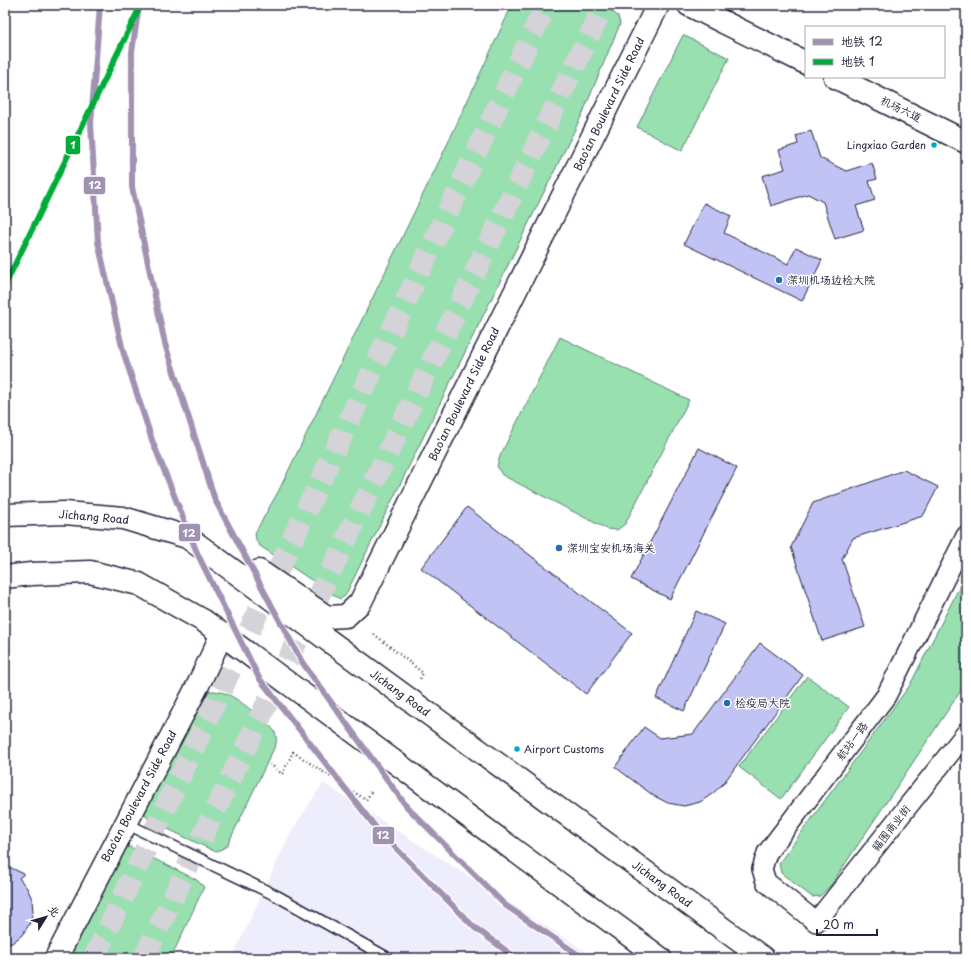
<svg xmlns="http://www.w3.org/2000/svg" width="971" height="963" font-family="'Playpen Sans','LXGW WenKai TC',sans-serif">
  <rect width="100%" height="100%" fill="#fff"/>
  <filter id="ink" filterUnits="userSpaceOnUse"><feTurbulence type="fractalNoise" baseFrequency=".025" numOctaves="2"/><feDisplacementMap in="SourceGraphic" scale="8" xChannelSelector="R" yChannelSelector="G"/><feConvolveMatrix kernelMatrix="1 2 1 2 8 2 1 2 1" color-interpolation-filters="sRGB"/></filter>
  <g filter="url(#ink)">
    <path fill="#ededfc" d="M323,783l273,175h-364l59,-126z"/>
    <g fill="#98e0af" stroke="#5d8175">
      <path d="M512,5h91l15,11 2,8 -38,91 -237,481 -5,3 -80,-53 -4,-6 -1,-7 24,-43 74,-152 93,-191z"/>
      <path d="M683,35l46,23 -47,93 -45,-24z"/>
      <path d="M560,337l129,63 -64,124 -8,6 -10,-1 -105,-54 -5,-9 3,-10z"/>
      <path d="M966,574v109l-135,202 -11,11 -8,1 -31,-24 -2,-10 131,-178z"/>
      <path d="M807,676l42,31 -68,92 -42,-32z"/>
      <path d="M211,691c22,-1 42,22 59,35 6,6 7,10 6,18l-49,102 -11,6 -67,-32 -6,-9 60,-118z"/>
      <path d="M130,847l67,33 7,7 -33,71h-110l62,-110z"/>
    </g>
    <g fill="#c2c3f5" stroke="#22223b">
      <path d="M811,131l9,27 26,13 26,-8 5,16 -8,2 6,19 -19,6 8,24 -29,9 -12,-37 -15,-8 -37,12 -9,-30 23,-7 -6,-19 19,-6 -2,-8z"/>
      <path d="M704,203l27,13 -7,17 64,31 8,-17 26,13 -20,41 -118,-57z"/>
      <path d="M699,448l38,20 -67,131 -39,-20z"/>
      <path d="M904,470l34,17 -15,29 -70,22 -11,21 23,68 -43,14 -31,-94 22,-44z"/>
      <path d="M467,507l165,126 -46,61 -165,-126z"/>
      <path d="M696,611l29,13 -41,87 -28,-13z"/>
      <path d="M760,643l43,32 -80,109 -11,10 -12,8 -16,4 -16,-3 -14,-7 -39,-29 29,-40 16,11 33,-4z"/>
      <path d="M5,865l19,9 -5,4 8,10 5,11 1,13 -4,13 -7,10 -10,8 -7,2z"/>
    </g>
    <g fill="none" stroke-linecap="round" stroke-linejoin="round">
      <g stroke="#d3d3d8" stroke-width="22" stroke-dasharray="22 11" stroke-linecap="butt">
        <path d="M94,958l452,-953"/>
        <path d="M144,958l460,-953"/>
      </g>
      <defs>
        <path id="service" d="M125,823l152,73 111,62"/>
        <path id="minor" d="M966,536l-80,160 -119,157 -5,16 4,13 50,40 150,-189"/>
        <g id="tertiary">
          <path d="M689,5l117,58"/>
          <path d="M835,77l131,65"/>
        </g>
        <g id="secondary">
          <path d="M5,515l60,-2 58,5 64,19 576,421"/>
          <path d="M259,571l68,46 19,-1 14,-13 298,-598"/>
          <path d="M5,577l26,-3 59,-2 49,12 65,37 456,337"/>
          <path d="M56,958l142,-273 24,-51"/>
        </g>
      </defs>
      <use href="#service" stroke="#22223b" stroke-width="13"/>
      <use href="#minor" stroke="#22223b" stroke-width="22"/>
      <use href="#tertiary" stroke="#22223b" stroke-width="25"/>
      <use href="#secondary" stroke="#22223b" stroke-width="25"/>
      <g stroke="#22223b" stroke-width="2.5" stroke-dasharray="1 3" stroke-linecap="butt">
        <path d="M374,634l49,39 -4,8"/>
        <path d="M270,764l12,10 11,-22 73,48 5,-8"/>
      </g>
      <use href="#service" stroke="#fff" stroke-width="10"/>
      <use href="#minor" stroke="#fff" stroke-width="19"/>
      <use href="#tertiary" stroke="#fff" stroke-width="22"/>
      <use href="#secondary" stroke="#fff" stroke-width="22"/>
      <defs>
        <g id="metro-1">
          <path d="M100,5l-9,119 7,118 25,109 29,89 46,115 61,123 118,151 97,98 42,31"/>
          <path d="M139,5l-7,47v135l33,157 50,156 87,162 105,145 98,98 78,53"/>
        </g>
        <path id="metro-2" d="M5,285l136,-280"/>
      </defs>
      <use href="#metro-1" stroke="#fff" stroke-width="9"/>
      <use href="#metro-2" stroke="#fff" stroke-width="9"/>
      <use href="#metro-1" stroke="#a192b2" stroke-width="6"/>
      <use href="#metro-2" stroke="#00ab39" stroke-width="6"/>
    </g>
  </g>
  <g fill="#00a9ce" stroke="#fff" stroke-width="1.5">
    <circle cx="934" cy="145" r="3.5"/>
    <circle cx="517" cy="749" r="3.5"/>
  </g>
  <g fill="#1f6fb2" stroke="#fff" stroke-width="1.5">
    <circle cx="779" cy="280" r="4"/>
    <circle cx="559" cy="548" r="4"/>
    <circle cx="727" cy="703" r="4"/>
  </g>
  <g text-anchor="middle" stroke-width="3" stroke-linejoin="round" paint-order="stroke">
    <g font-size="10" fill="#22223b" stroke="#fff" text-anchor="end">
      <text x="926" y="149">Lingxiao Garden</text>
      <text x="524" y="753" text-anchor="start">Airport Customs</text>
    </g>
    <g font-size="11" fill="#22223b" stroke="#fff">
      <text transform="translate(609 104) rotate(-64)" y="4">Bao'an Boulevard Side Road</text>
      <text transform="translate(901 109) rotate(26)" y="4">机场六道</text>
      <text transform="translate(464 394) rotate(-64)" y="4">Bao'an Boulevard Side Road</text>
      <text transform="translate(94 517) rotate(5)" y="4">Jichang Road</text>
      <text transform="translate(400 693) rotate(36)" y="4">Jichang Road</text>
      <text transform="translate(852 741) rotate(-53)" y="4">航站一路</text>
      <text transform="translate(139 796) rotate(-62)" y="4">Bao'an Boulevard Side Road</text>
      <text transform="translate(891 828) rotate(-52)" y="4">福围商业街</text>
      <text transform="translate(662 884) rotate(36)" y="4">Jichang Road</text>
    </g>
    <g font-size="11" fill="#22223b" stroke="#fff" text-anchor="start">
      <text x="787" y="284">深圳机场边检大院</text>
      <text x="567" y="552">深圳宝安机场海关</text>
      <text x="735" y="707">检疫局大院</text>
    </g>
  </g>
  <g stroke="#fff" stroke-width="1.5">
    <rect x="65" y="135" width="16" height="20" rx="4" fill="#00ab39"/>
    <rect x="83" y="176" width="23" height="19" rx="4" fill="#a192b2"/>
    <rect x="178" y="523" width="23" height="19" rx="4" fill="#a192b2"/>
    <rect x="372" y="826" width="23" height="19" rx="4" fill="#a192b2"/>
  </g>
  <g font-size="11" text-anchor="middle" font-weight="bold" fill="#fff">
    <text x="73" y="149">1</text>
    <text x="95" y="189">12</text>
    <text x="189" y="537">12</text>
    <text x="383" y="839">12</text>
  </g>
  <rect width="971" height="963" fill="none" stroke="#fff" stroke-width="20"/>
  <rect x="10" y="10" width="951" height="943" fill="none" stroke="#22223b" stroke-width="1.5" filter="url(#ink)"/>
  <rect x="805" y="26" width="140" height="52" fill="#ffffff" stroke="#a7a7b1"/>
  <rect x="813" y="39" width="20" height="6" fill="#a192b2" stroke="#a7a7b1"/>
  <text x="841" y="46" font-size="12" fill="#22223b">地铁 12</text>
  <rect x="813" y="59" width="20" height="6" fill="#00ab39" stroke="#a7a7b1"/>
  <text x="841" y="66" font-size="12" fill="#22223b">地铁 1</text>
  <g transform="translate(46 917) rotate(53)" stroke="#ffffff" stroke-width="3" paint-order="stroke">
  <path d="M0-3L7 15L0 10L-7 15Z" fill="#22223b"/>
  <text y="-6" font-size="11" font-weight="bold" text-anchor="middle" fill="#22223b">北</text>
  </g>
  <path d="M817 929v6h60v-6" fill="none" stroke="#22223b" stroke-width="2"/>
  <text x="823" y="929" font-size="12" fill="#22223b" stroke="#ffffff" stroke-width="3" paint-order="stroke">20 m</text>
</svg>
